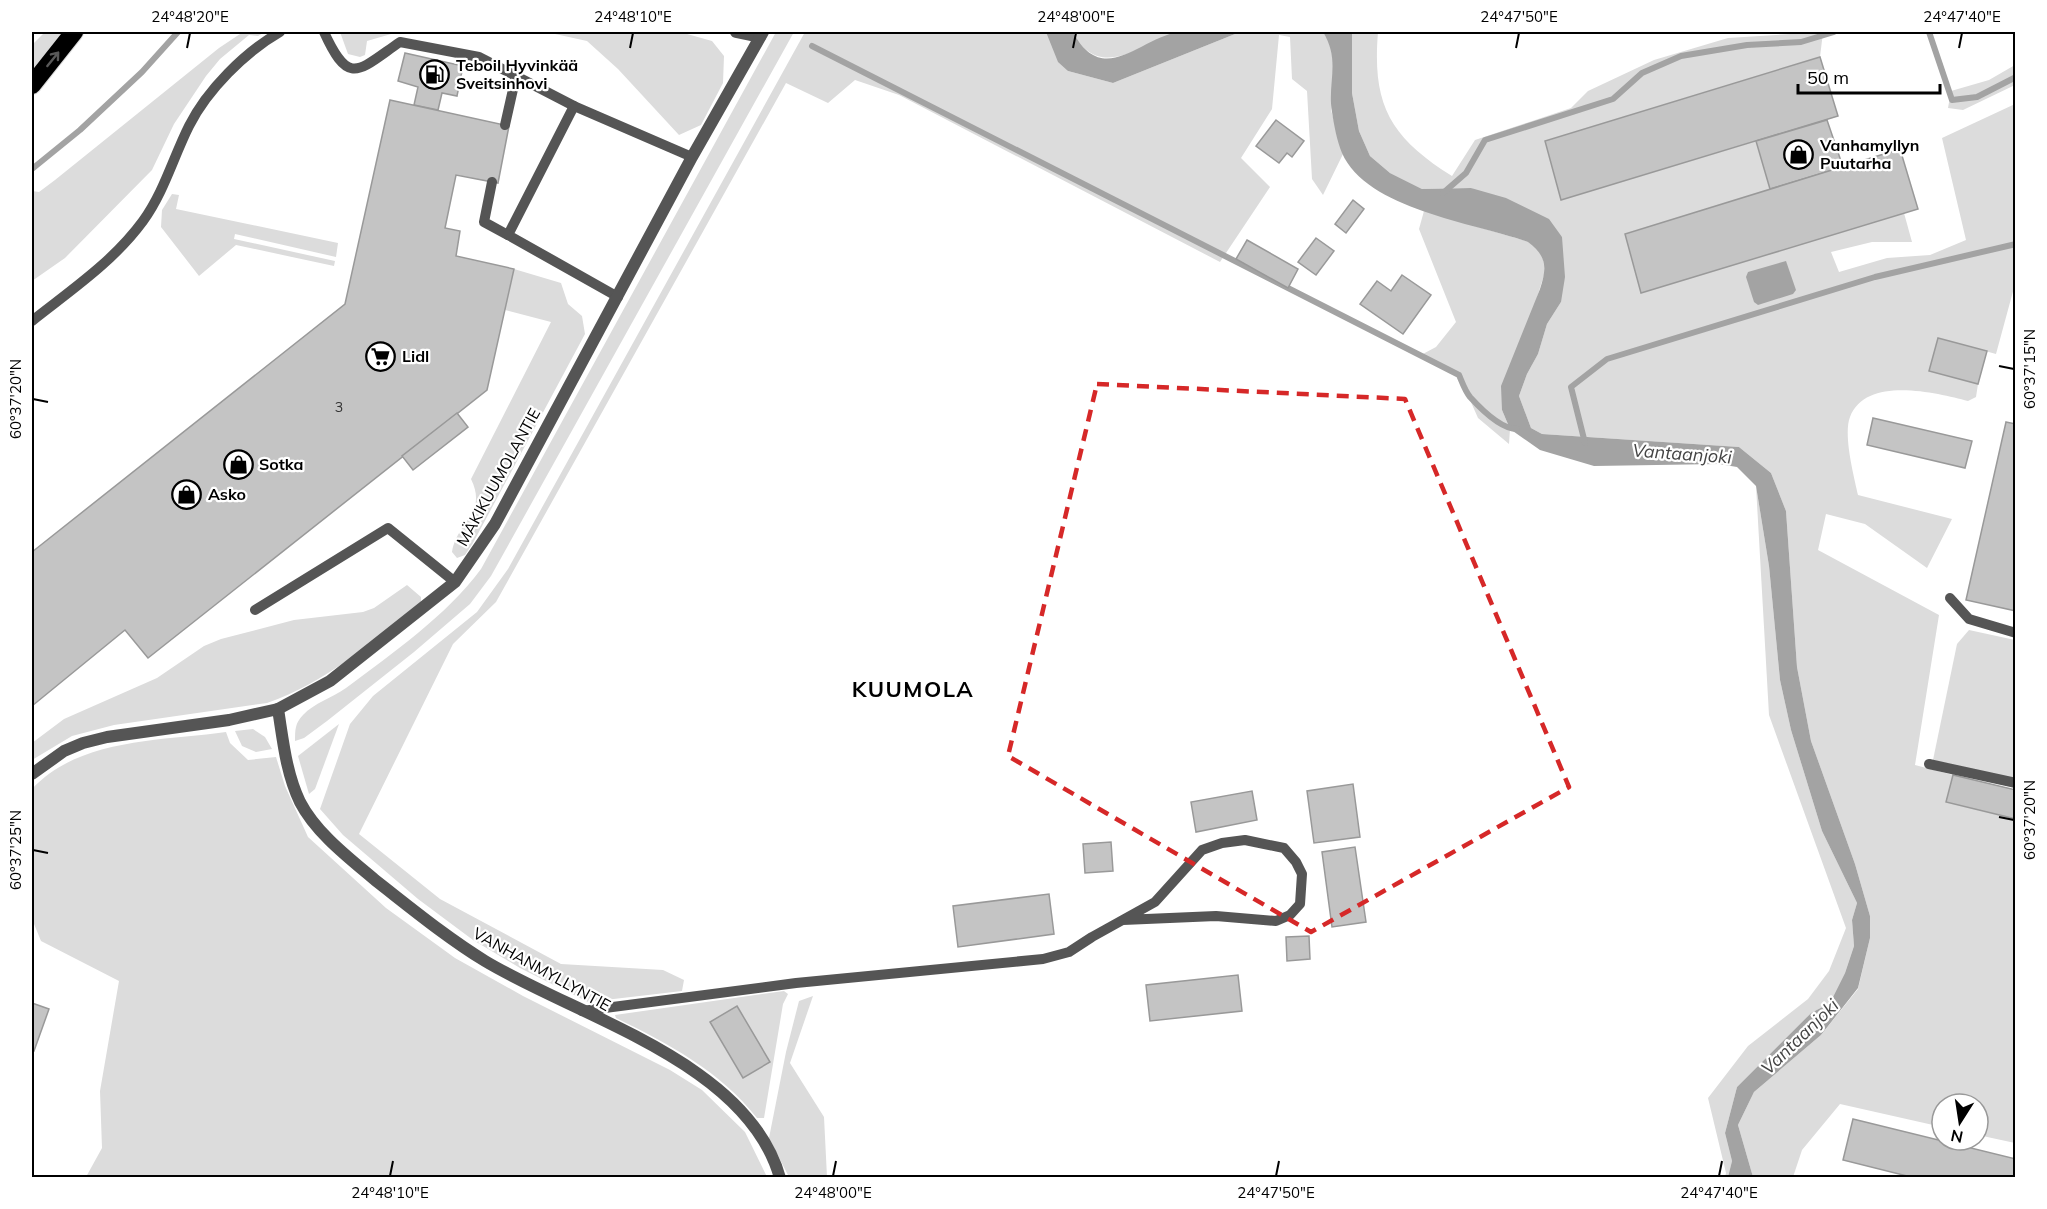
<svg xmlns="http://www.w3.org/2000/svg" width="2047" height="1209" font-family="Mulish,sans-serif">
  <rect width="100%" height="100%" fill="#fff"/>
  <g fill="#dcdcdc">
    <path d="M45,32h17l-30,38v-25z"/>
    <path d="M243,32h22l-7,4 -9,-1 -29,24 -14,17 -32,48 -22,46 -87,88 -33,23v-90l7,1 16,-12 164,-132z"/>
    <path d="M340,32h58l-31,9 -2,14 -5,2 -12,-3z"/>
    <path d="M546,32h134l32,9 12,15 -1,27 -22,42 -22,10 -61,-66 -31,-28z"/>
    <path d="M776,32h18l-303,544 -21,28 -56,48 -87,69 -23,17 -9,3c0,-11 0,-18 8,-26 11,-12 29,-17 43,-27 47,-35 100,-72 135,-119z"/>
    <path d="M805,32h241l22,39 45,12 127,-51h83l7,11 4,23 -3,44 12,44 -20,41 -11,-16 -5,-88 -15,-12 -2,-42 -11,-2 -7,74 -31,49 29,29 -50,75 -321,-167 -44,-15 -27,23 -42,-20 -290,519 -43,42 -94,190 81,65 121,65 102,6 21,10 -2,11 -94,11 -68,-34 -47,-28 -55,-41 -75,-64 -23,-26 30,-85 23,-28 104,-84 31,-43z"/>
    <path d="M1073,32h105c-37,12 -79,51 -105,0z"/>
    <path d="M1352,32h26c-6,73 12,105 74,144l23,-36 96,-32 17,-17 66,-31 74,-22 95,-6 -3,25 -275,84 16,59 195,-59 14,48 -145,45 16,59 263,-80 8,29h-40l-41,10 8,20 48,-14 43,-3 36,-15 -24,-102 73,-34v180l-19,70 -58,-16 -9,33 49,13 -2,13 -8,4c-31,-8 -102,-26 -118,16 -7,18 4,59 8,78l94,24 -25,49 -62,-44 -39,-10 -8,36 121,65 -24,150 38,10 -7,27 69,17v324l-37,-8v-31h-36v23l-102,-23 -38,46 -9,27h-40l-15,-52 16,-33 67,-57 37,-46 12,-51v-22l-15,-52 -44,-123 -14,-74 -11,-156 -15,-38 -32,-26 -197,-13 -11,-6 -12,-32 8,-22 11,-20 9,-30 14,-22 1,-65 -91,-49 -49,1 -32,-16 -20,-17 -11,-25 -7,-38z"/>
    <path d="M2015,65v20l-52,25 -15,-2 3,-17 38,-11z"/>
    <path d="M172,194l7,1 -3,14 162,34 -2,14 -101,-23 -1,5 101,22 -1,5 -98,-21 -37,31 -38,-49 1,-17z"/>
    <path d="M1424,211l105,31c13,10 16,16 15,33l-42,135 8,19 -1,15 -31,-26 -19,-43 -40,-19 17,-9 20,-25 -37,-93z"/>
    <path d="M514,269l47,14 7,21 14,12 3,18 -112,209 -8,12 -8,3 -5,-6c5,-31 36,-38 19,-73l80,-157 -46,-12z"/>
    <path d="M1756,486l13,80 11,114 11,50 31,101 35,72 -5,17 2,26 -9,27 -15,30 -19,10 -74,74 -12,46 7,28 -4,16h-3l1,-4 -18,-75 40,-52 60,-47 21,-28 17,-43 -77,-213z"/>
    <path d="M407,585l14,12v6c-48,38 -95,80 -154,100l-153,22 -42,11 -40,24v-17l32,-24 93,-41 47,-32 17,-7 73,-19 69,-8 11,-4z"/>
    <path d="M1969,630l46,10v140l-82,-20 24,-116z"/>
    <path d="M339,724l-24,65 -6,5 -11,-38z"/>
    <path d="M253,729l12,8 7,12 -16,3 -14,-6 -7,-15z"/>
    <path d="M226,732l4,11 18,17 28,-3 9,29 23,51 78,71 69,50 68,38 147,74 32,20 43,42 22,45h-681l16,-29 -2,-57 19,-110 -78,-40 -9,-22v-130c47,-51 130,-48 194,-57z"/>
    <path d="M784,991l4,3 -5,10 -19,114h-7c-37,-47 -88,-74 -141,-100l-1,-3z"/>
    <path d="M813,996l-23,67 34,54 3,60h-38l-20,-39 17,-86 13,-51z"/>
  </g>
  <g fill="#a3a3a3">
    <path d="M1046,32h27c30,57 68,5 106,0 19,-3 41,-1 61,0l-127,51 -45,-12 -10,-9z"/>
    <path d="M1323,32h29v61l7,38 11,25 20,17 32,16 49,-1 35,10 43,21 13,18 3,40 -4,25 -14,22 -9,30 -11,20 -8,22 12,32 11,6 197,13 32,26 15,38 11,156 14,74 44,123 15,52v22l-12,50 -37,47 -67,57 -16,33 15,52h-25l4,-16 -7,-28 12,-46 74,-74 19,-10 15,-30 9,-27 -2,-26 5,-17 -35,-72 -31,-101 -11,-50 -11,-114 -13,-80 -19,-19 -18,-3 -125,2 -54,-16 -30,-21 -8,-19 -1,-24 39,-97c7,-21 7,-33 -12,-47 -52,-19 -161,-32 -186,-89 -5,-12 -8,-28 -10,-41 -5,-29 9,-51 -9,-80z"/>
    <path d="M1786,261l10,29 -3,4 -35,11 -4,-3 -8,-25 2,-5z"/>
  </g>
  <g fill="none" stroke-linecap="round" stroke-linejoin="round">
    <g stroke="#a3a3a3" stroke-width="6">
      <path d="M1929,32l23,68 25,-3 39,-20"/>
      <path d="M812,46l647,329c3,7 6,16 11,22 10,11 31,32 47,32"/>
      <path d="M32,169l48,-39 62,-58 36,-40"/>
      <path d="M1443,193l23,-20 19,-33 128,-41 29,-26 39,-17 66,-11 54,-3 33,-10"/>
      <path d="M1585,443l-14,-56 36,-28 268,-82 141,-33"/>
    </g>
  </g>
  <g fill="#c4c4c4" stroke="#999" stroke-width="1.5">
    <path d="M405,53l58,13 -6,30 -15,-3 -4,17 -24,-5 4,-18 -20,-6z"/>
    <path d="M1820,57l18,59 -277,84 -16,-59z"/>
    <path d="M390,100l119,26 -11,57 -42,-8 -11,53 15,3 -4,25 58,13 -27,121 -339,268 -23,-28 -93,76v-154l313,-248z"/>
    <path d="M1276,120l28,21 -12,16 -5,-4 -8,10 -23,-17z"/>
    <path d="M1827,120l16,47 -73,22 -14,-48z"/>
    <path d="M1900,149l18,60 -277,84 -16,-59z"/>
    <path d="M1353,200l11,9 -18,24 -11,-9z"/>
    <path d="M1316,238l18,13 -18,24 -18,-13z"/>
    <path d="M1247,240l51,29 -10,19 -52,-29z"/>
    <path d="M1402,275l29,20 -28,39 -43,-30 17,-23 14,10z"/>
    <path d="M1938,338l49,13 -9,33 -49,-13z"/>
    <path d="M457,413l11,14 -55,43 -11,-14z"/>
    <path d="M1873,418l99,23 -7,27 -98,-23z"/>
    <path d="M2006,422l10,2v187l-50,-11z"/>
    <path d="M1953,775l63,15v29l-70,-17z"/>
    <path d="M1353,784l7,53 -46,6 -7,-52z"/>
    <path d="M1252,791l5,29 -61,12 -5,-30z"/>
    <path d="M1111,842l2,29 -28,2 -2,-29z"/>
    <path d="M1355,847l11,75 -34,5 -10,-75z"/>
    <path d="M1049,894l5,40 -96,13 -5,-41z"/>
    <path d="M1309,936l1,23 -23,2 -1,-24z"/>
    <path d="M1238,975l4,36 -92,10 -4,-36z"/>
    <path d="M32,1003l17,6 -15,42 -2,-1z"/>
    <path d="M737,1006l33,56 -27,16 -33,-56z"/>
    <path d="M1853,1119l163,40v19h-101l-72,-18z"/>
  </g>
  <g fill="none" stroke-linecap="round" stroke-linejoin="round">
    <defs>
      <path id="highway" d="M32,85l42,-53"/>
    </defs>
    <use href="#highway" stroke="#dbdbdb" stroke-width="20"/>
    <g stroke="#555" stroke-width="10">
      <path d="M324,32c25,55 34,39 76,10l79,15 95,49 118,51"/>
      <path d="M574,106l-66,129 110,62"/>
      <path d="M505,125l11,-49"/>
      <path d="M492,182l-8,40 24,13"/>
      <path d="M32,321c39,-31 81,-59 111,-100 21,-29 30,-63 46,-95 18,-36 56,-74 91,-94"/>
      <path d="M1950,598l19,21 47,14"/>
      <path d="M255,610l133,-82 67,54"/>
      <path d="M1929,764l87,19"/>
      <path d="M582,1011l214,-28 247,-24 26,-7 23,-15 63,-35 47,-52 20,-7 23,-3 39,8 12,14 6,12 -2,30 -10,11 -14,6 -60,-5 -93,4"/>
    </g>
    <g stroke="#555" stroke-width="12">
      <path d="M736,32l24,5"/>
      <path d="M278,709c5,31 8,64 22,93 16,31 49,56 75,78 36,28 71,57 110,81 93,56 263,101 295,217"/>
      <path d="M32,774l32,-23 19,-8 24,-6 122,-17 49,-11 52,-28 125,-99 40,-58 197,-367 71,-125"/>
    </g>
    <use href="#highway" stroke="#000" stroke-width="18"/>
  </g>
  <defs><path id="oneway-shaft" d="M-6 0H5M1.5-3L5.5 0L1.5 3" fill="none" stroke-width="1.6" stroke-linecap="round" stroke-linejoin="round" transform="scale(1.5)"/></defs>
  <use stroke="#595959" href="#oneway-shaft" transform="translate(53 59) rotate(-51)"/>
  <path fill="none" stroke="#d62828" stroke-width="4.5" stroke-dasharray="12 8" stroke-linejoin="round" d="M1097,384l308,15 164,388 -258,145 -303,-176z"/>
  <path fill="none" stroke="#000" stroke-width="2" d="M187,48l3,-15M630,48l3,-15M1073,48l3,-15M1516,48l3,-15M1959,48l3,-15M1999,366l15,3M33,399l15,3M1999,817l15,3M33,850l15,3M390,1176l3,-15M833,1176l3,-15M1276,1176l3,-15M1719,1176l3,-15"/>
  <defs>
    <symbol id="fuel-ring" viewBox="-11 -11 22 22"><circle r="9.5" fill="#fff" stroke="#000" stroke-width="1.5"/><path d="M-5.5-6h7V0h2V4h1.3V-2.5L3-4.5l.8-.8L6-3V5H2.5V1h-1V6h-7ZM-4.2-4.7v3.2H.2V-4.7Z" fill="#000"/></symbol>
    <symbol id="shop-ring" viewBox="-11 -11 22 22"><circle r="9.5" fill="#fff" stroke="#000" stroke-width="1.5"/><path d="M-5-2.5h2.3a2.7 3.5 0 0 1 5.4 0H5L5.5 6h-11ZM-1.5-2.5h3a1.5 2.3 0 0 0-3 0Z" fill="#000"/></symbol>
    <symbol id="supermarket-ring" viewBox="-11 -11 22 22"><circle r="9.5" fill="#fff" stroke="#000" stroke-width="1.5"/><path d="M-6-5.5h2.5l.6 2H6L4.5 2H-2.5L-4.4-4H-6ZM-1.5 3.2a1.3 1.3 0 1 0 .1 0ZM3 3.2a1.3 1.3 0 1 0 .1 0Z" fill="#000"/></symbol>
  </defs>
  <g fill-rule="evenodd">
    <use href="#fuel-ring" x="418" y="58" width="33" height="33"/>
    <use href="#shop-ring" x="1782" y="138" width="33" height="33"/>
    <use href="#supermarket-ring" x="364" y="340" width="33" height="33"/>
    <use href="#shop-ring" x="222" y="448" width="33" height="33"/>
    <use href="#shop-ring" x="170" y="478" width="33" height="33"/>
  </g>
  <g text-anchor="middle" stroke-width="4.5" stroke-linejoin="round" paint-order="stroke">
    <g font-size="14" fill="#313131">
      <text x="339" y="412">3</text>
    </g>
    <g font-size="16" font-weight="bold" fill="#000" stroke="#fff" text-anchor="start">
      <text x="456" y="71">Teboil Hyvinkää<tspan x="456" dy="18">Sveitsinhovi</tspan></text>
      <text x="1820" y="151">Vanhamyllyn<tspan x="1820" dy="18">Puutarha</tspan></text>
      <text x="402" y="362">Lidl</text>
      <text x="259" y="470">Sotka</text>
      <text x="208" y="500">Asko</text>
    </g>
    <g font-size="16" fill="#000" stroke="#fff">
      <text transform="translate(498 477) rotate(-61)" y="6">MÄKIKUUMOLANTIE</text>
      <text transform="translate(542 969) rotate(29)" y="6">VANHANMYLLYNTIE</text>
    </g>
    <g font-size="18" font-style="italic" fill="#444" stroke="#fff">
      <text transform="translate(1682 454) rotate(4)" y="6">Vantaanjoki</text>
      <text transform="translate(1800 1037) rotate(-44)" y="6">Vantaanjoki</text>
    </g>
    <g font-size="22" font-weight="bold" letter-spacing="1.5" fill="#000" stroke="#fff">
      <text x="913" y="697">KUUMOLA</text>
    </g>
  </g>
  <rect width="2047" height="1209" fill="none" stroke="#ffffff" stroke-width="66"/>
  <g transform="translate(1960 1122) rotate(192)"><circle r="28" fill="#ffffff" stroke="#999999" stroke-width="1.5"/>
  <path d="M0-4.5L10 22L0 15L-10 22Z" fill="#000000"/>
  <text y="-9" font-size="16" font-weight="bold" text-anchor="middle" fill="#000000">N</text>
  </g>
  <path d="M1798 84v9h142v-9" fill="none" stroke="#000000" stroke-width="3"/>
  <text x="1807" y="84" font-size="18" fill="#000000" stroke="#ffffff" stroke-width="4.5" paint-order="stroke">50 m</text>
  <rect x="33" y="33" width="1981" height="1143" fill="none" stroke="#000" stroke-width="2"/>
  <g font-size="15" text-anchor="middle" fill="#000">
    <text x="190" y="22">24°48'20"E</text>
    <text x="633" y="22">24°48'10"E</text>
    <text x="1076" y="22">24°48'00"E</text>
    <text x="1519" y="22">24°47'50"E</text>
    <text x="1962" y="22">24°47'40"E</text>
    <text transform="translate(2030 369) rotate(-90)" y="5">60°37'15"N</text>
    <text transform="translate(16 399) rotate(-90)" y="5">60°37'20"N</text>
    <text transform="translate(2030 820) rotate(-90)" y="5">60°37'20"N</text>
    <text transform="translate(16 850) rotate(-90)" y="5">60°37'25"N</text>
    <text x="390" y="1198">24°48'10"E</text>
    <text x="833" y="1198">24°48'00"E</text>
    <text x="1276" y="1198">24°47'50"E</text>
    <text x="1719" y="1198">24°47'40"E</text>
  </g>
</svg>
